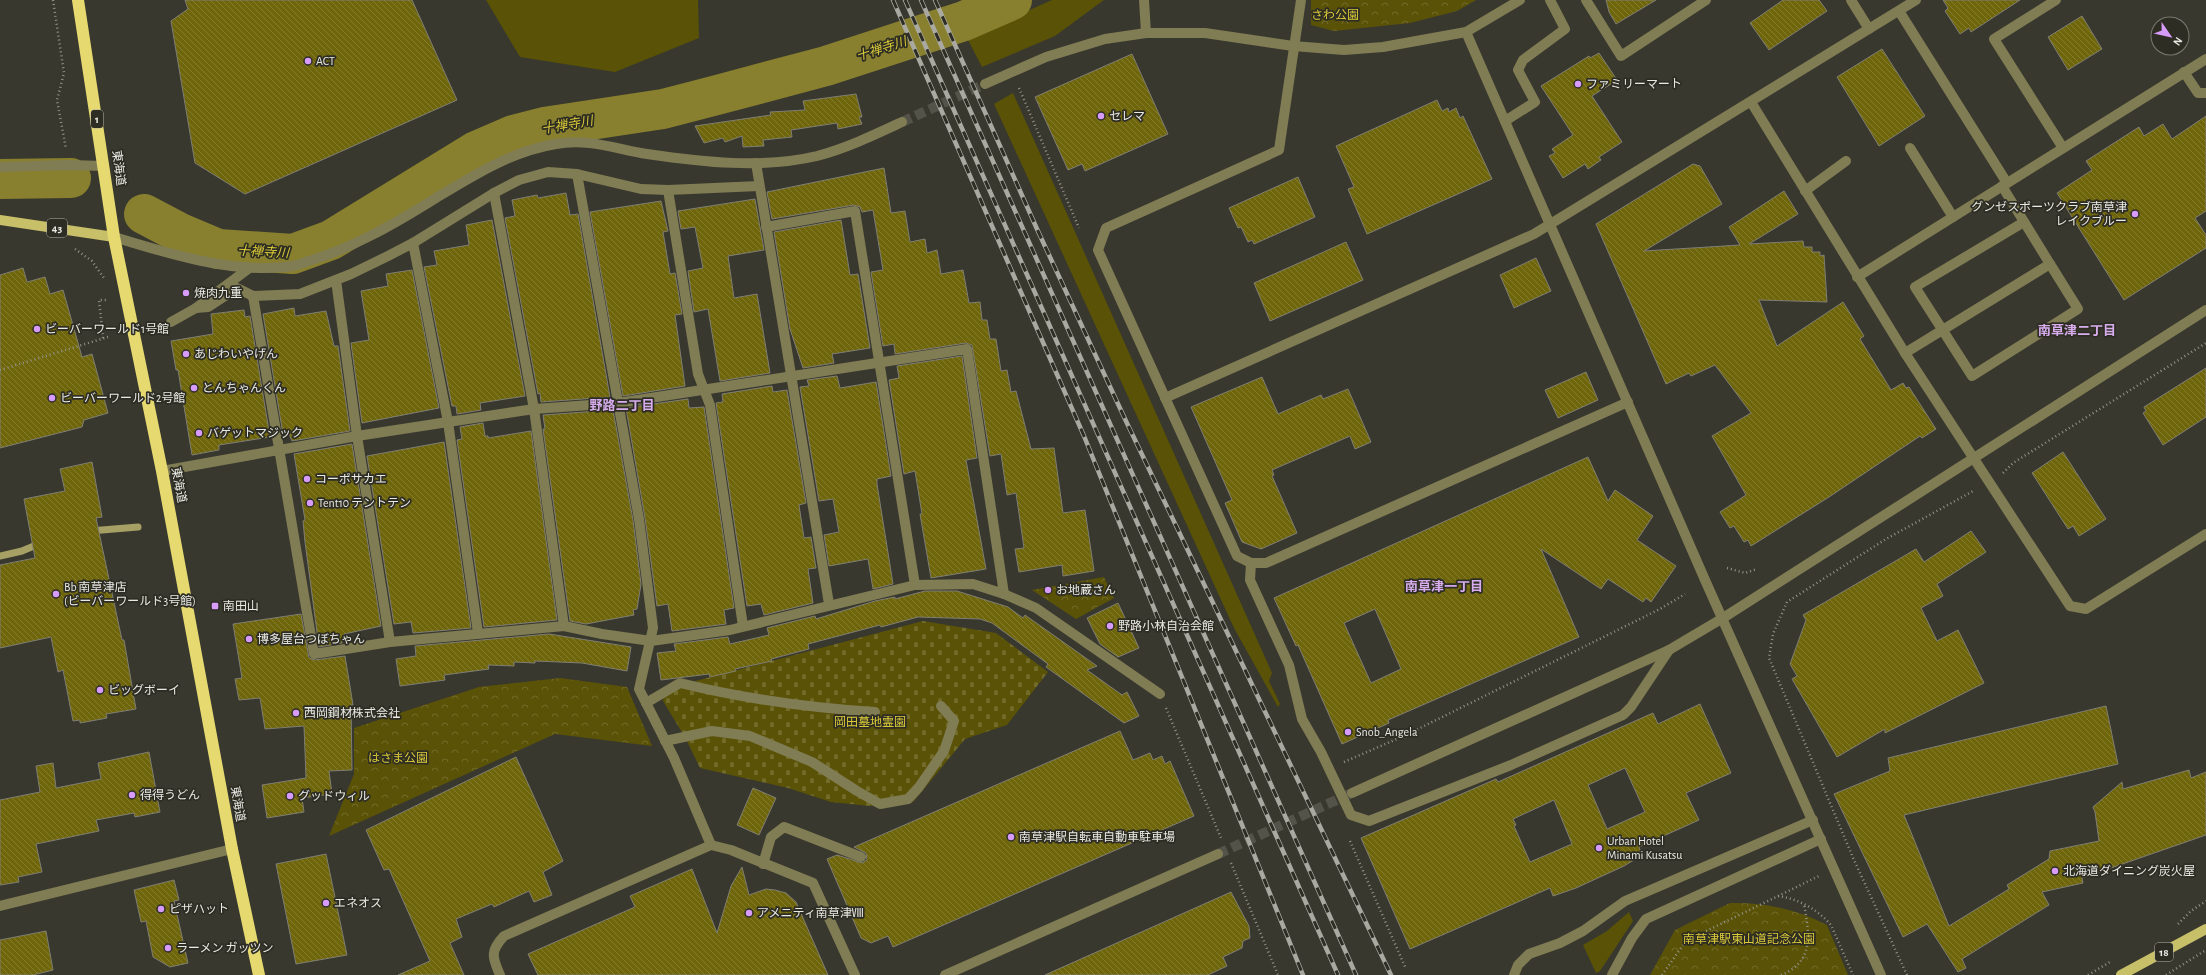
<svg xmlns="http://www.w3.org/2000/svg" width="2206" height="975" font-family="'Alegreya Sans','Noto Sans JP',sans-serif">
  <defs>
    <pattern id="forest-crowns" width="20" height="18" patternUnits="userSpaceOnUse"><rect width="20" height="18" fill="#5a5206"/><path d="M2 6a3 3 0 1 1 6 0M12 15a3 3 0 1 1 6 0" fill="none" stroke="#726b2a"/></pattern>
    <pattern id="cemetery-stones" width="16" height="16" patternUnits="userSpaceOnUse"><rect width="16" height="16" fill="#5a5206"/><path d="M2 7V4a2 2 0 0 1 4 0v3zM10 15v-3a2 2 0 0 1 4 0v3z" fill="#726b2a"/></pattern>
    <pattern id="building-back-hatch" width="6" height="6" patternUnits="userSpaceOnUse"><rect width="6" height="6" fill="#6f660c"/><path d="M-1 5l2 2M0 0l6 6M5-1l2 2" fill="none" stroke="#847c2f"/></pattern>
  </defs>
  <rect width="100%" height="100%" fill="#38382e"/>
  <g fill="#5a5206">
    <path d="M486,0h212l1,38 -84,34 -95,-15z"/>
    <path d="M1052,0h52l-49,36 -73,31 -15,-29z"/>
    <path d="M1013,93l259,580 -3,8 11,23 -2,3 -44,-79 -240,-524z"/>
    <path d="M1629,912l4,9 -33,50 -4,2 -13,-28 24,-14z"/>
  </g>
  <g fill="url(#forest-crowns)">
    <path d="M1311,0h165l-19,11 -47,12 -76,8 -23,-6z"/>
    <path d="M1104,577l10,21 -38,21 -44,-29z"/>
    <path d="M560,678l67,9 25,59 -97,-12 -226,102 25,-62v-46l125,-41z"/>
    <path d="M1730,903c34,-1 66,6 97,22l21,50h-198l25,-45z"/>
  </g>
  <path fill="url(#cemetery-stones)" d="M923,621l73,12 52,39 -41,53 -42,14 -51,62 -44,5 -39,-4 -43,-14 -88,-20 -14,-29 -23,-38 2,-12z"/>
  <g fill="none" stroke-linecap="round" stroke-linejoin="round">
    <g stroke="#a6a065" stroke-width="7">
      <path d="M90,531l48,-4"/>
      <path d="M0,556l22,-5 19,-8"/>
    </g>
    <g stroke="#89802f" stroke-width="40">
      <path d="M0,179l71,-1"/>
      <path d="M144,214l36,19 38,16 75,5 38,-14 145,-89 37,-16 31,-8 119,-18 54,-14 109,-29 138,-45 48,-21"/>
    </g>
  </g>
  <g fill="url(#building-back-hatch)" stroke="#7f7e73" fill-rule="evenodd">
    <path d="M185,0h227l45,100 -212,94 -50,-31 -24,-142 17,-12z"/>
    <path d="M1606,0h50l-40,24 -7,-12z"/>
    <path d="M1783,0h36l8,11 -58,39 -19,-27z"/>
    <path d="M1943,0h77l-49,32 -2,-4 -9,6 -15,-23 3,-3z"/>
    <path d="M2082,16l20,33 -34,21 -20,-33z"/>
    <path d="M1882,49l43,67 -46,30 -42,-69z"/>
    <path d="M1599,53l18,27 -25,16 30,46 -23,15 2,3 -13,9 -3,-5 -22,14 -14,-22 6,-3 -3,-4 21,-14 -32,-49 48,-30 1,2z"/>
    <path d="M1132,54l36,80 -83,37 -3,-7 -14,6 -33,-73z"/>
    <path d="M856,94l6,23h-3l3,7 -24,5 -1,-6 -46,7 1,7 -29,3 1,6 -21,1 -1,-11 -17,6 -2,-4 -19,5 -9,-17 76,-11 -1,-3 35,-2 -2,-9z"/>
    <path d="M1437,100l5,11 6,-3 1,4 7,-4 4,10 3,-2 29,63 -125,55 -19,-45 6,-2 -18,-41z"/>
    <path d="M2206,116v95l-11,7 11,17v13l-82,52 -67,-107 35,-23 -6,-9 53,-34 5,9 19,-12 9,15z"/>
    <path d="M1693,164l7,2 22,38 -78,47 96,-6 -11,-18 55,-36 14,23 -49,30 54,-3 1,6h8v5h8v4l4,-1 3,47 -68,-2 18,46 66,-44 21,34 -4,3 31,51 12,-7 3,5 3,-1 27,42 -14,9 -2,-2 -91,61 -78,49 -3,-6 -4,2 -10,-16 -4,2 -10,-16 26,-17 -34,-59 39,-23 -36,-48 -24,11 -2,-3 -23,11 -70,-160z"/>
    <path d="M884,168l7,45 14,-2 5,31 15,-3 2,14 10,-3 4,24 22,-4 6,33 11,-1 2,18h5l3,19h6l5,32 6,-1 4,22 5,-1 15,58 23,-1 9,65 22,-3 9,61 -31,5 -1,-11 -43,7 -4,-23 9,-1 -8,-55 -9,2 -6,-41 -11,2 -18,-111 -6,-2 -71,11 -1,-10 -11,2 -12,-74 12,-2 -10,-60 -11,2 -2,-5 -6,-2 -82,14 -5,-27z"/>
    <path d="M1298,177l17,40 -61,27 -2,-4 -4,2 -7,-15 -3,1 -9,-20z"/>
    <path d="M566,193l4,22 8,-1 32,183 -69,5 -1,-9 -2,1 -33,-176 10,-2 -3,-16 25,-5 1,3z"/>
    <path d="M755,199l9,51 -36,6 6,42 23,-4 13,79 -50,8 -12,-72 -14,3 -6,-41 15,-3 -8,-41 -14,2 -3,-18z"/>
    <path d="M661,201l7,30 -5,1 7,42 5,-1 7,41 -7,1 10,71 -62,10 -33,-184z"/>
    <path d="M492,220l33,176 -45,7 1,7 -24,4 -1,-8h-4l-28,-139 13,-2 -3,-14 35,-6 -3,-20z"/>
    <path d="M841,220l9,55 8,-1 12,74 -38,6 2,9 -31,5 -13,-39 -16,-97z"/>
    <path d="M1346,242l17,38 -93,41 -16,-38z"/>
    <path d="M1536,258l15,33 -37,17 -14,-33z"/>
    <path d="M23,268l4,14 18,-5 5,17 13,-4 19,67 10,-3 16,59 -24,7 -2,7 -82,21v-173z"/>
    <path d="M412,270l27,138 -77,15 -11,-80 18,-3 -8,-49 27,-5 -2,-12z"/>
    <path d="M294,308l1,8 31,-5 8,35h4l12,85 -58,10 -3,-7h-6l-20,-120z"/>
    <path d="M244,310l1,7 5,-1 20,121 -51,8v5l-27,5 -14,-85h-2l-5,-29 42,-7 -2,-20z"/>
    <path d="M962,356l15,102 -11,2 20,109 -55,9 -11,-64h2l-7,-43 -11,3 -15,-94 10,-2 -2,-12z"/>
    <path d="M2206,368v49l-43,28 -20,-32 3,-2 -2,-4z"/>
    <path d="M1586,372l12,28 -40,18 -13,-28z"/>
    <path d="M837,376l3,12 36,-6 15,94 -14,3v5l16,100 -20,5 -5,-30 -39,7 -5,-31 15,-3 -6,-33 -14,2 -19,-114 9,-1 -2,-6z"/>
    <path d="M1262,377l16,37 43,-19 2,4 25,-10 23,53 -16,7 -5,-13 -78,34 2,5 -2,1 25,57 -36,16 -19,-7 -17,-39 7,-3 -41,-93z"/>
    <path d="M772,386l1,6 14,-2 19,113 -7,2 5,33 7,-1 5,31 -8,1 5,34 -49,12 -3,-11 -14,2 -31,-203 7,-1 -1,-8z"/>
    <path d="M688,399l1,9 15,-1 30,201 -10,2 2,14 -54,7 -4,-27 -11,2 -12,-88 -19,-110z"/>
    <path d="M613,410l20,110 8,64 -4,25 -4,1 1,5 -48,9 -16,-3 -27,-192h2l-2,-14z"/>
    <path d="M483,423l2,13h3v2l43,-7 26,189 -73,7 -27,-187 5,-1 -2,-12z"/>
    <path d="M444,442l27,186 -58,5 -2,-11 -17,2 -27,-168z"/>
    <path d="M352,444l29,182 -37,8 1,3 -3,1v5l-23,4 -14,-105 -2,-21 2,-1 -11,-66z"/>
    <path d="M2063,452l43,67 -27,17 -6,-10 -5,3 -36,-56z"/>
    <path d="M1588,457l20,44 7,-11 38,26 -16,24 39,26 -25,36 -5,-4 -3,4 -35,-23 -7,10 -60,-40 38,88 -191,83 1,3 -47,21 -44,-99 -2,1 -22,-48zM1375,609l26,60 -30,14 -27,-60z"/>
    <path d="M92,462l10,55 -6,1 26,122h2l12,69 -30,5 1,4 -27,5v-3l-7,1 -10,-51 -5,2 -7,-35 -51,11v-83l35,-7 -11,-59 41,-8 -5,-22z"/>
    <path d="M1971,531l15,21 -49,32 6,12 -22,12 16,33 21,-11 26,53 -99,50v-4l-48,28 -45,-78 5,-3 -7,-12 16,-44 -3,-5 113,-66 8,13z"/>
    <path d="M925,591h32l51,16 15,11 2,-3 72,51 -10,4 35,25 5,-3 12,24 -15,7 -78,-56 2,-3 -56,-41 -12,-4 -62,-2 -37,10 -1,-2 -72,19 1,5 -38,10 1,2 -37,8 1,2 -26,6 -1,-3 -48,6 -4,-27 19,-2 -2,-7 54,-7 2,7 39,-9 -2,-7 48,-12 1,3 59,-18 20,-4v2z"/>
    <path d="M1118,603l21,45 -21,9 -18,-13 -13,-26z"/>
    <path d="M301,614l8,44 6,2 30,-4 8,49h-2l1,65 -23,1 3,23 -30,4 2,14 -37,6 -5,-33 44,-7 -2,-52 -39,3 -5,-31 -21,2 -4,-21 7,-1 -9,-54z"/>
    <path d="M549,634l82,13 -4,24 -45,-8 -47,-2v2l-21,-1v4l-26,-1 1,4 -45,6 1,5 -45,6 -4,-27 20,-3 -1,-10z"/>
    <path d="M1700,704l31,69 -45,20 13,27 -60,27 3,8 -18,11 -48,22 -23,8 -3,-8 -140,61 -49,-111 135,-59 2,3 155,-69 5,11zM1625,768l20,44 -38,17 -19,-44zM1554,800l18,44 -42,18 -16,-36 2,-1 -3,-6z"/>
    <path d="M2106,706l12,58 -214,51 45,111 60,-37 -2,-4 42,-26 1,-8 49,-10 -4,-29 -2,-5 29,-25 1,7 66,-19 2,8 15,-6v63l-124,43 1,5 -41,9 7,13 -87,54 4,9 -8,4 -31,-48 -24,13 -69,-143 56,-23 -2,-13z"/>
    <path d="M1120,731l13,29 17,-7 3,7 9,-4 3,8 5,-3 24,55 -301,131 -5,-11 -17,7 -10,-5 -34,-79 10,-4 25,8 5,-3 -1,-7 -12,-6z"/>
    <path d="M149,752l11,60 -25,5 -1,-4 -38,7 3,11 -63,13 6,28 -24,5 1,5 -19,3v-85l40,-8 -4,-26 17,-3 3,25 45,-9 -3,-16z"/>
    <path d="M516,757l47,104 -20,11 9,23 -18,7 -5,-11 -35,16 -2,-3 -36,15 6,18 -12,6 14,32h-66l32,-14 -41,-92 -5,1 -18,-40z"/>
    <path d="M753,788l23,10 -17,37 -22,-10z"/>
    <path d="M326,854l21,101 -51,9 -20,-100z"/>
    <path d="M742,867l7,28 17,-6 9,1 11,3 10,9 32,73h-290l-10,-21 107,-47 -5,-11 62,-27 25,64 14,-47z"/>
    <path d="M174,880l5,20 -5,1 14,62 -18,4 -17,-10 -7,-36 -5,1 -7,-32z"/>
    <path d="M1231,892l18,34 1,12 -7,3 -1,7 -19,9 4,9 -19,9h-163z"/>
    <path d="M46,931l7,39 -20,5h-33v-35z"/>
  </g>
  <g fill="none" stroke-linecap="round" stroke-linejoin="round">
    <g stroke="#535349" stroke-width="10" stroke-dasharray="10 5" stroke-linecap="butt">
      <path d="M902,122l83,-38"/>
      <path d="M1218,854l134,-61"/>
    </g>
    <g stroke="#93938b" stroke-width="2.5" stroke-dasharray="1 3" stroke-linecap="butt">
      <path d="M53,0l11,73 -7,27 9,49"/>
      <path d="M1019,88l60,140"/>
      <path d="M75,249l17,12 12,17"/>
      <path d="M103,338l-4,-38h7"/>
      <path d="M0,370l108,-33"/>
      <path d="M2003,473l10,-10 193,-120"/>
      <path d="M1727,568l18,5 12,-4"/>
      <path d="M1166,708l55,130"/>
      <path d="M1344,762l62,-27 254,-126 25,-15"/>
      <path d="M1350,841l56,128"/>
      <path d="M1231,863l47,112"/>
      <path d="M1778,896c21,3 39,13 53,29l22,50"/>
      <path d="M2178,924l13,-13 15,-10"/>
      <path d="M1662,975l24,-34 133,-65"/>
      <path d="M1781,975c34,-13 28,-43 23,-71"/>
      <path d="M1907,975l-53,-115 -85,-202 4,-24 14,-32 99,-63 89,-49"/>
      <path d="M2088,975l22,-13"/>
      <path d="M2166,975l40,-25"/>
    </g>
    <g stroke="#807c54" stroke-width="10">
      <path d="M1144,0l2,33"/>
      <path d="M1301,0l-22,150 -173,78 -8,22 139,306 14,7h15l362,-161"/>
      <path d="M1586,0l35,56 85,-56"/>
      <path d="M1851,0l18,29"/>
      <path d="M2056,0l-62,39 69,109"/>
      <path d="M1899,11l108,172"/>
      <path d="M1466,32l239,548 176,395"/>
      <path d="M2184,72l14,21h8"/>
      <path d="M985,84l61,-27 59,-18 41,-6h59l88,13 51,4 39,-3 83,-15 54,-32"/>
      <path d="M1751,102l154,251 165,253 16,3 120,-75"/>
      <path d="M1505,121l30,-19 -17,-32 5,-10 42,-31 -15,-29"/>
      <path d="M1910,148l43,69"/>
      <path d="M756,163l73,441"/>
      <path d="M0,167l68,-2 36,1"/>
      <path d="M577,174l62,345 14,109 -14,61 35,69 37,87"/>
      <path d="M668,190l30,184 12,31 33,221"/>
      <path d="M1805,191l41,-30"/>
      <path d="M494,193l40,216 30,217"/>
      <path d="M2024,222l-109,65 57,89 106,-67 -28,-45"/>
      <path d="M766,227l89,-16 60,374"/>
      <path d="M114,237c52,16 116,36 171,30 8,0 17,-4 24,-6 46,-14 87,-38 127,-63 38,-23 76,-47 120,-54 32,-6 60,5 91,10 55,8 115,15 170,2 30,-8 57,-21 85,-34"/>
      <path d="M413,243l35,179 30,211"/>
      <path d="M1857,277l349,-218"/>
      <path d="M336,280l21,156 33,206"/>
      <path d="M196,308l52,-39"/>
      <path d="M171,322l25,-14 12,-1 29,-19 16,8 47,-2 51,-20 37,-18 25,-13 81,-50 25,-13 29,-8 29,2 64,15 27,1 91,-4"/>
      <path d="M1905,353l145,-89 -48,-78"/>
      <path d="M1165,398l369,-164 382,-234"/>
      <path d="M162,471l195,-35 91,-14 86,-13 84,-6 349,-54 37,245 -31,-10 -58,1 -185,45 -79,11 -49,-7 -38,-8 -174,16 -76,12 -61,-358"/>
      <path d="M1251,563l-1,17 39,85 13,54 19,33 30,63 18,6 142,-56 112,-50 8,-8 38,-57"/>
      <path d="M1004,594l32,14 124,86"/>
      <path d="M646,703l34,-20c61,15 133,25 195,29"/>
      <path d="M665,741l47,-10 38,5 62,26 45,29 23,13 28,-5 11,-12 25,-36 10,-30 -13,-15"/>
      <path d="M1352,793l317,-143 54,-32 483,-308"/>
      <path d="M763,864l8,-27 13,-10 77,30"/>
      <path d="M0,906l232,-57"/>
      <path d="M500,975c-8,-18 -10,-24 4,-39l207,-91 20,5 82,33 42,92"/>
      <path d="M945,975l273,-121"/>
      <path d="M1514,975l4,-10 11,-11 31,-11 23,-12 42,-30 188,-81"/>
      <path d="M1612,975l20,-37 14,-19 175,-80"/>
    </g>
    <g stroke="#c8bf69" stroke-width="10">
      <path d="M0,220l114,17"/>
      <path d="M2121,975l85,-46"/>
    </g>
    <path stroke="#e5d970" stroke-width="12" d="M78,0l36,237 48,234 70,378 27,126"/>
    <defs>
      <g id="rail">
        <path d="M893,0l191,436 219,539"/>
        <path d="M905,0l433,975"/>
        <path d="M921,0l435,975"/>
        <path d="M935,0l102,229 88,190 266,556"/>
      </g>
    </defs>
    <use href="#rail" stroke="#a9a9a1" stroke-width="4.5"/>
    <use href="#rail" stroke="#2e2d24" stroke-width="3" stroke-dasharray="9" stroke-linecap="butt"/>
  </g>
  <g fill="#d79bf9" stroke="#2e2d24" stroke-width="1.5">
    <circle cx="308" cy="61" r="4"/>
    <circle cx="1578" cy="84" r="4"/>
    <circle cx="1101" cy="116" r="4"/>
    <circle cx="2135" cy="214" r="4"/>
    <circle cx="186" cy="293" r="4"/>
    <circle cx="37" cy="329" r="4"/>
    <circle cx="186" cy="354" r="4"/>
    <circle cx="194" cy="388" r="4"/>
    <circle cx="52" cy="398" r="4"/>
    <circle cx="199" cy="433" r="4"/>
    <circle cx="307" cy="479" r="4"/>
    <circle cx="310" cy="503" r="4"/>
    <circle cx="1048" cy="590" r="4"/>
    <circle cx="56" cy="594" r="4"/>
    <rect x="211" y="602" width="8" height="8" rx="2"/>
    <circle cx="1110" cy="626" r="4"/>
    <circle cx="249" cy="639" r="4"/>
    <circle cx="100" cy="690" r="4"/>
    <circle cx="296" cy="713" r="4"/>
    <circle cx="1348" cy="732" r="4"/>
    <circle cx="132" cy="795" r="4"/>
    <circle cx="290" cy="796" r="4"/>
    <circle cx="1011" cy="837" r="4"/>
    <circle cx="1599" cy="848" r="4"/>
    <circle cx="2055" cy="871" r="4"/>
    <circle cx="326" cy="903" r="4"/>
    <circle cx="161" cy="909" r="4"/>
    <circle cx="749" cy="913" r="4"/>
    <circle cx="168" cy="948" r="4"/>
  </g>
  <g text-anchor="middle" stroke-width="3.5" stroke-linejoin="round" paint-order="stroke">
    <g fill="#2e2d24" stroke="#b1b1aa" stroke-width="1">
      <rect x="91" y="110" width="12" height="18" rx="3"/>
      <rect x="47" y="219" width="20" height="18" rx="3"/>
      <rect x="2155" y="943" width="18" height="18" rx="3"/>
    </g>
    <g font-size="11" font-weight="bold" fill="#e9e9e3">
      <text x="97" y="123">1</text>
      <text x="57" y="232">43</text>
      <text x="2164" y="956">18</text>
    </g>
    <g font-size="12" fill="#daca38" stroke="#2e2d24">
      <text x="1335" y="19">さわ公園</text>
      <text x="870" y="726">岡田墓地霊園</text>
      <text x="398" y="762">はさま公園</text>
      <text x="1749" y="943">南草津駅東山道記念公園</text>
    </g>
    <g font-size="12" fill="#e9e9e3" stroke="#2e2d24" text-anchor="start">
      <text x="316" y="65">ACT</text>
      <text x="1586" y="88">ファミリーマート</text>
      <text x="1109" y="120">セレマ</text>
      <text x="2127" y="211" text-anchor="end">グンゼスポーツクラブ南草津<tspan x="2127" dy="14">レイクブルー</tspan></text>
      <text x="194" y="297">焼肉九重</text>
      <text x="45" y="333">ビーバーワールド1号館</text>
      <text x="194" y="358">あじわいやげん</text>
      <text x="202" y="392">とんちゃんくん</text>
      <text x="60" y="402">ビーバーワールド2号館</text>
      <text x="207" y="437">バゲットマジック</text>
      <text x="315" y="483">コーポサカエ</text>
      <text x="318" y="507">Tent10 テントテン</text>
      <text x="64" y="591">Bb 南草津店<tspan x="64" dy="14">(ビーバーワールド3号館)</tspan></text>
      <text x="1056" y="594">お地蔵さん</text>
      <text x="223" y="610">南田山</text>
      <text x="1118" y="630">野路小林自治会館</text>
      <text x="257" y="643">博多屋台つぼちゃん</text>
      <text x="108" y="694">ビッグボーイ</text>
      <text x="304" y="717">西岡鋼材株式会社</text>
      <text x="1356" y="736">Snob_Angela</text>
      <text x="140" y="799">得得うどん</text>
      <text x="298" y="800">グッドウィル</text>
      <text x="1019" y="841">南草津駅自転車自動車駐車場</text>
      <text x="1607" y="845">Urban Hotel<tspan x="1607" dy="14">Minami Kusatsu</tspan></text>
      <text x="2063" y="875">北海道ダイニング炭火屋</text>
      <text x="334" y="907">エネオス</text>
      <text x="169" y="913">ピザハット</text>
      <text x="757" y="917">アメニティ南草津Ⅷ</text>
      <text x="176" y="952">ラーメン ガッツン</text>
    </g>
    <g font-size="12" fill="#e9e9e3" stroke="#2e2d24">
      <text transform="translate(119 168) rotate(82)" y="4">東海道</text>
      <text transform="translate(179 485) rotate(79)" y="4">東海道</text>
      <text transform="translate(238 804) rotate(80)" y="4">東海道</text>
    </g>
    <g font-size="13" font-style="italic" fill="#d9ca38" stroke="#2e2d24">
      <text transform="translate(881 48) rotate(-18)" y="5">十禅寺川</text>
      <text transform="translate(567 124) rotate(-10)" y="5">十禅寺川</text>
      <text transform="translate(263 251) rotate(3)" y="5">十禅寺川</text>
    </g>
    <g font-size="13" font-weight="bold" fill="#d7adee" stroke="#2e2d24">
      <text x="2077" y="335">南草津二丁目</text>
      <text x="622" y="410">野路二丁目</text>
      <text x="1444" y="591">南草津一丁目</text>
    </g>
  </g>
  <g transform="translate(2170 36) rotate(124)"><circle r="19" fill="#2e2d24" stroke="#797870"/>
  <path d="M0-3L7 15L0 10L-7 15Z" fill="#d79bf9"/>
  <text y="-6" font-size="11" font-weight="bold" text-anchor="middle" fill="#e9e9e3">N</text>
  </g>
</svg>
